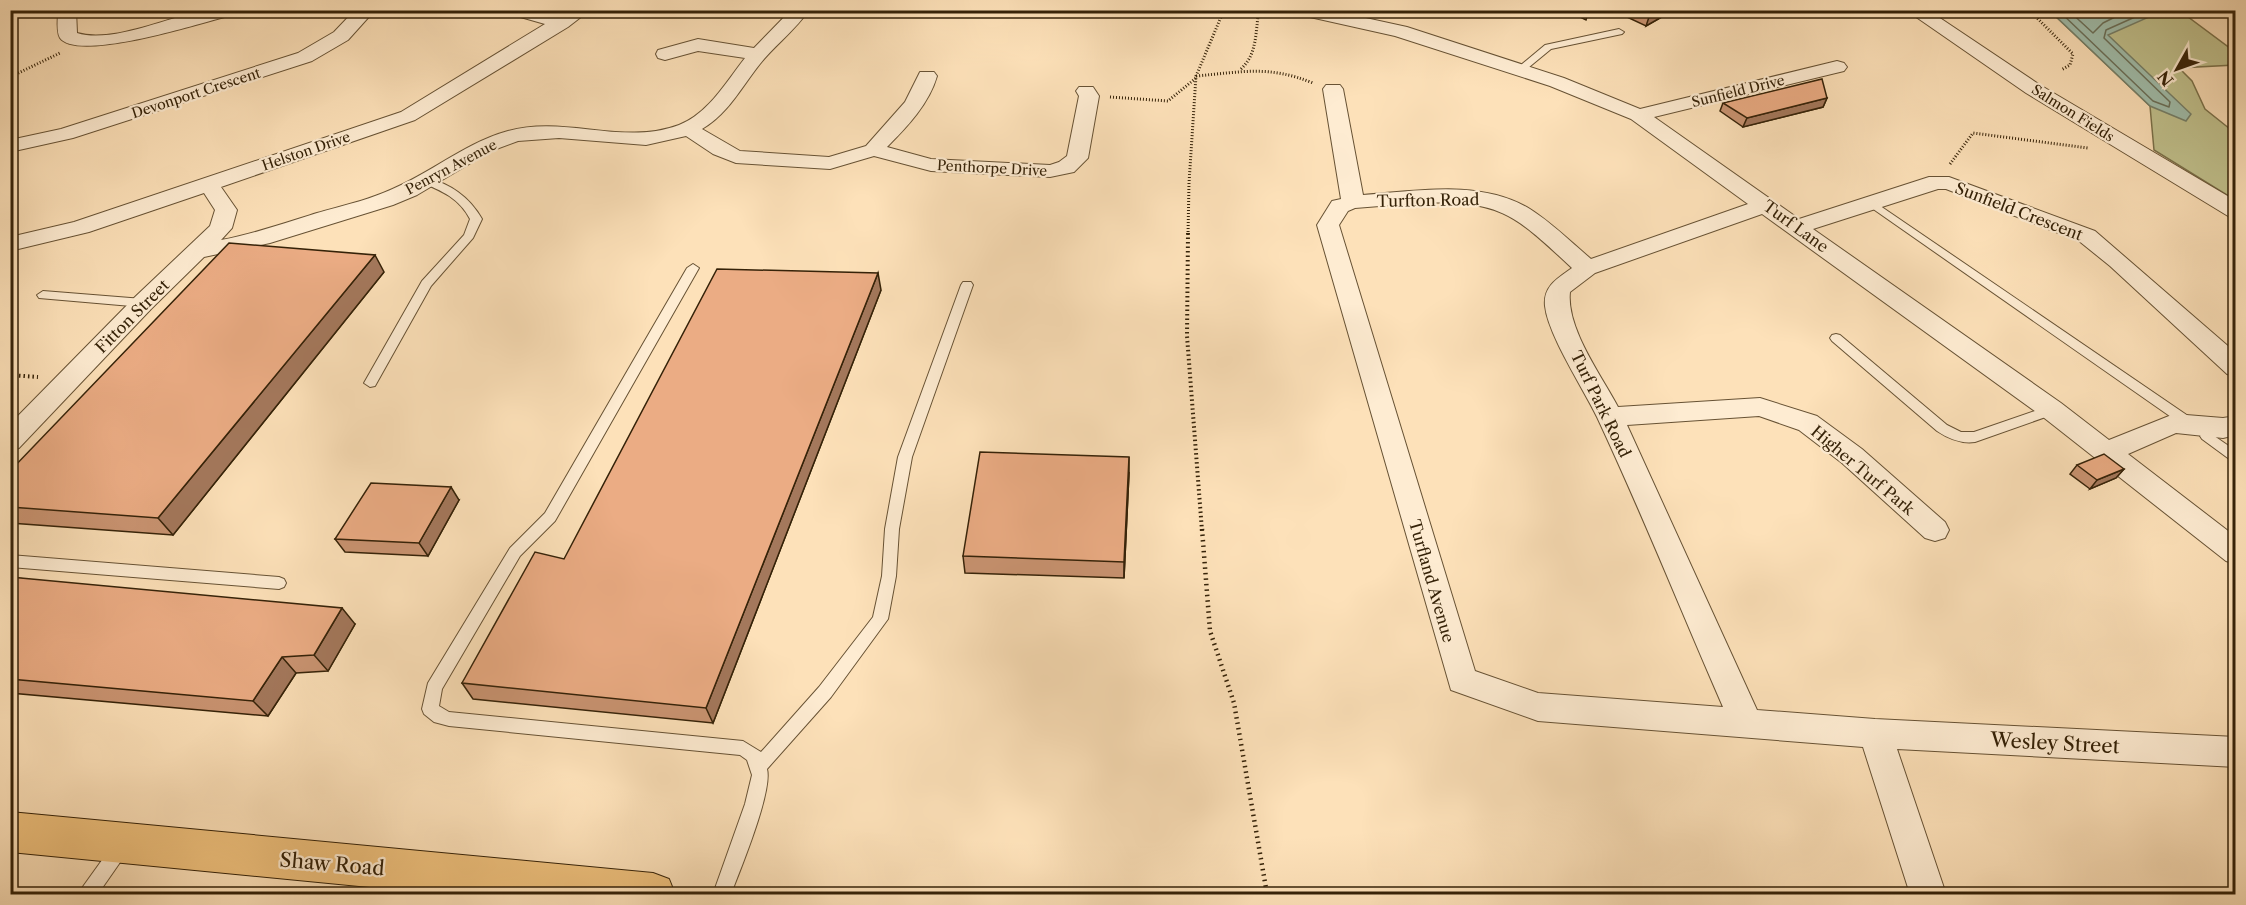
<svg xmlns="http://www.w3.org/2000/svg" width="2246" height="905" font-family="'Libre Caslon Text',serif">
  <rect width="100%" height="100%" fill="#fde1b9"/>
  <filter id="stains"><feTurbulence type="fractalNoise" baseFrequency=".00333" numOctaves="4"/><feColorMatrix values="0 0 0 0 .2 0 0 0 0 .09 0 0 0 0 .02 0 0 0 .5 -.17"/></filter>
  <radialGradient id="worn" r=".72"><stop offset=".6" stop-color="#630" stop-opacity="0"/><stop offset="1" stop-color="#630" stop-opacity=".3"/></radialGradient>
  <path fill="#c1c28e" stroke="#7b724b" stroke-width="1.5" d="M2050,11h130l55,41v13l-56,3 13,13 13,28 30,24v67l-81,-50 -4,-44z"/>
  <path fill="#a0beac" stroke="#75806a" stroke-width="1.5" d="M2050,11h89l10,6 -41,18 83,79 -5,7 -36,-15z"/>
  <g fill="none" stroke-linecap="round" stroke-linejoin="round">
    <g stroke="#6a705a" stroke-width="1.5">
      <path d="M2058,10l95,91 16,6 1,-5 -66,-64 2,-8 29,-13 2,-7"/>
      <path d="M2068,10l25,23 10,-10 26,-13"/>
    </g>
    <defs>
      <g id="lane">
        <path d="M1619,29l5,3 -2,2 -71,15 -28,23 -8,-2 30,-25z"/>
        <path d="M425,177c25,7 44,19 57,42l-9,19 -42,48 -56,100 -5,1 -6,-4 58,-102 42,-46 6,-16c-11,-21 -28,-28 -49,-37v-4z"/>
        <path d="M1870,199l324,221 2,3 -2,3h-10l-318,-222 -1,-2z"/>
        <path d="M693,264l6,4 -144,253 -35,35 -78,133 -3,17 10,6 294,29 18,11 58,-65 54,-70 9,-41 3,-47 13,-72 63,-172 2,-3h8l2,3 -61,172 -13,72 -3,47 -8,43 -57,78 -64,72c6,22 -27,101 -36,125h-18l32,-90 7,-29 -5,-15 -7,-5 -291,-29 -15,-4 -10,-8 -2,-5 6,-26 82,-135 35,-35 142,-245z"/>
        <path d="M43,291l100,8 6,4 -6,4 -104,-9 -2,-3z"/>
        <path d="M1836,334l4,1 107,90 14,7h13l78,-27 7,5 -2,3 -82,29c-14,2 -26,-3 -38,-11l-105,-90 -2,-3 2,-3z"/>
        <path d="M2207,431l29,20v13l-34,-25 -2,-3 2,-3z"/>
        <path d="M10,555l269,22 5,2 2,4 -2,4 -5,2 -269,-22z"/>
        <path d="M121,840l6,2 3,6 -32,46h-19l3,-6 33,-46z"/>
      </g>
      <g id="street">
        <path d="M58,10h18l1,23c36,11 92,-17 128,-22 10,-2 22,-1 33,-1l-3,4c-27,7 -157,49 -175,24 -4,-6 -2,-20 -2,-28z"/>
        <path d="M355,10h20l-27,30 -36,21 -239,77 -63,14v-12l51,-11 237,-76 36,-21z"/>
        <path d="M507,10h31l20,6 10,-6h22l-22,17 -153,93 -194,67 16,23 -5,18 -11,12c33,-6 64,-17 96,-27 28,-8 56,-14 82,-27 37,-17 69,-44 109,-55 57,-16 115,15 171,-6 30,-12 47,-43 66,-67l-47,-7 -33,9 -7,-2 -2,-4 2,-4 40,-11 56,9 37,-38h18c-13,19 -30,32 -45,49 -20,23 -34,54 -62,70l38,22 89,6 37,-11 39,-44 15,-30h14l3,4c-8,28 -30,51 -50,71l44,12 119,6 9,-3 8,-6 12,-60 -3,-5 3,-4h14l6,9 -11,62 -14,14 -24,5 -119,-6 -57,-15 -44,13 -94,-6 -23,-9 -27,-18 -40,9 -87,-7 -41,3 -27,10 -74,44 -24,10 -123,38 -66,14 -53,52 -132,139 -9,3v-27l125,-127 75,-71 5,-16 -11,-17 -115,39 -79,19v-14l64,-15 327,-110 144,-88 -35,-10z"/>
        <path d="M1292,10h37l78,17 157,51 76,31 197,-48 7,2 3,4 -3,4 -190,46 145,102 130,-42h20l146,54 141,122v24l-9,-3 -117,-108 -31,-25 -133,-52h-8l-125,40 248,174 48,37 65,-26 49,4 13,-2v19l-13,3 -47,-5 -48,21 108,83v27l-10,-3 -183,-144 -281,-203 -167,59 -25,19c-4,36 31,83 48,115l142,-9 57,18 45,33 83,73 4,8 -4,8 -10,3 -10,-3 -83,-75 -43,-33 -40,-14 -132,9 130,285 118,9 361,18v30l-339,-18 49,145h-36l-47,-147 -325,-26 -87,-31 -134,-465 15,-24 9,-2 -18,-110 3,-4h14l3,4 20,106c54,-4 118,-16 167,14 22,14 41,33 61,50l157,-55 -117,-85 -81,-33 -155,-50 -94,-21zM1417,203c83,-3 96,10 155,65 -14,10 -29,18 -27,38 3,29 38,82 52,111 45,96 84,194 126,290l-185,-14 -63,-22 -136,-446 9,-14 7,-3z"/>
        <path d="M1906,10h22l112,75 196,116v17l-8,-2 -202,-123z"/>
      </g>
      <path id="primary" d="M10,812l643,61 16,6 6,15h-234l-431,-42z"/>
    </defs>
    <use href="#lane" stroke="#675234" stroke-width="2"/>
    <use href="#street" stroke="#675234" stroke-width="2"/>
    <use href="#primary" stroke="#352208" stroke-width="2"/>
    <g stroke="#352208" stroke-width="3" stroke-dasharray="1 2" stroke-linecap="butt">
      <path d="M2029,10l44,44 -3,11 -9,5"/>
      <path d="M1241,69c17,-16 14,-37 18,-59"/>
      <path d="M1196,76c47,-4 72,-11 117,7"/>
      <path d="M10,77l50,-24"/>
      <path d="M1110,97l58,4 28,-23"/>
      <path d="M1950,164l23,-31 115,15"/>
      <path d="M1188,235l1,-52 7,-107 28,-66"/>
    </g>
    <g stroke="#352208" stroke-width="4" stroke-dasharray="1.5 3" stroke-linecap="butt">
      <path d="M1188,233l-1,103 15,195"/>
      <path d="M10,375l28,2"/>
    </g>
    <path stroke="#352208" stroke-width="4.5" stroke-dasharray="1.5 4" stroke-linecap="butt" d="M1202,529l8,102 24,72 33,191"/>
    <use href="#lane" fill="#feecd2" fill-rule="evenodd"/>
    <use href="#street" fill="#feecd2" fill-rule="evenodd"/>
    <use href="#primary" fill="#eec07c" fill-rule="evenodd"/>
  </g>
  <g fill="#ca9472" stroke="#352208" stroke-width="1.5">
    <path d="M1541,10h22l-11,6z"/>
    <path d="M1566,10h23l-3,10z"/>
    <path d="M1612,10h62l-28,16z"/>
    <path d="M1827,98l-4,9 -80,20 -23,-16 3,-8z"/>
    <path d="M384,272l-211,263 -163,-12v-52z"/>
    <path d="M881,290l-168,433 -240,-24 -11,-16 102,-124z"/>
    <path d="M2077,465l47,4 -8,9 -26,11 -20,-15z"/>
    <path d="M1129,473l-5,105 -159,-5 -2,-17z"/>
    <path d="M459,500l-31,56 -83,-4 -10,-13z"/>
    <path d="M10,577l345,47 -27,47 -32,2 -28,43 -258,-23z"/>
  </g>
  <g fill="#a4785c" stroke="#352208" stroke-width="1.5">
    <path d="M1554,10h9l-11,6z"/>
    <path d="M1656,10h18l-28,16 4,-12z"/>
    <path d="M1827,98l-4,9 -80,20 4,-9z"/>
    <path d="M375,255l9,17 -211,263 -15,-17z"/>
    <path d="M878,273l3,17 -168,433 -7,-15z"/>
    <path d="M1129,457v16l-5,105v-16z"/>
    <path d="M2124,469l-8,9 -26,11 7,-9z"/>
    <path d="M451,487l8,13 -31,56 -9,-13z"/>
    <path d="M342,608l13,16 -27,47 -14,-16z"/>
    <path d="M282,657l14,16 -28,43 -15,-15z"/>
  </g>
  <g fill="#ebac84" stroke="#352208" stroke-width="1.5">
    <path d="M1642,10h14l-6,4z"/>
    <path d="M1822,79l5,19 -80,20 -24,-15z"/>
    <path d="M229,243l146,12 -217,263 -148,-11v-36z"/>
    <path d="M717,269l161,4 -172,435 -244,-25 73,-131 29,7z"/>
    <path d="M980,452l149,5 -5,105 -161,-6z"/>
    <path d="M2104,454l20,15 -27,11 -20,-15z"/>
    <path d="M371,483l80,4 -32,56 -84,-4z"/>
    <path d="M10,577l332,31 -28,47 -32,2 -29,44 -243,-22z"/>
  </g>
  <g text-anchor="middle" stroke-width="4.5" stroke-linejoin="round" paint-order="stroke">
    <g font-size="14" fill="#352208" stroke="#feecd2">
      <text transform="translate(1738 91) rotate(-14)" y="5">Sunfield Drive</text>
      <text transform="translate(196 93) rotate(-18)" y="5">Devonport Crescent</text>
      <text transform="translate(2073 113) rotate(32)" y="5">Salmon Fields</text>
      <text transform="translate(306 151) rotate(-19)" y="5">Helston Drive</text>
      <text transform="translate(451 167) rotate(-28)" y="5">Penryn Avenue</text>
      <text transform="translate(992 168) rotate(3)" y="5">Penthorpe Drive</text>
    </g>
    <g font-size="16" fill="#352208" stroke="#feecd2">
      <text transform="translate(1428 200) rotate(-1)" y="6">Turfton Road</text>
      <text transform="translate(2019 211) rotate(21)" y="6">Sunfield Crescent</text>
      <text transform="translate(1796 226) rotate(36)" y="6">Turf Lane</text>
      <text transform="translate(132 316) rotate(-45)" y="6">Fitton Street</text>
      <text transform="translate(1601 404) rotate(64)" y="6">Turf Park Road</text>
      <text transform="translate(1863 470) rotate(40)" y="6">Higher Turf Park</text>
      <text transform="translate(1432 581) rotate(74)" y="6">Turfland Avenue</text>
    </g>
    <g font-size="20" fill="#352208" stroke="#feecd2">
      <text transform="translate(2055 743) rotate(3)" y="7">Wesley Street</text>
      <text transform="translate(332 864) rotate(5)" y="7">Shaw Road</text>
    </g>
  </g>
  <rect width="2246" height="905" fill="none" stroke="#fde1b9" stroke-width="36"/>
  <rect x="12" y="12" width="2222" height="881" fill="none" stroke="#352208" stroke-width="3"/>
  <rect x="18" y="18" width="2210" height="869" fill="none" stroke="#352208" stroke-width="1.5"/>
  <g transform="translate(2177 69) rotate(230)" stroke="#feecd2" stroke-width="4.5" paint-order="stroke">
  <path d="M0-4.5L10 22L0 15L-10 22Z" fill="#352208"/>
  <text y="-9" font-size="16" font-weight="bold" text-anchor="middle" fill="#352208">N</text>
  </g>
  <rect width="100%" height="100%" filter="url(#stains)"/>
  <rect width="100%" height="100%" fill="url(#worn)"/>
</svg>
